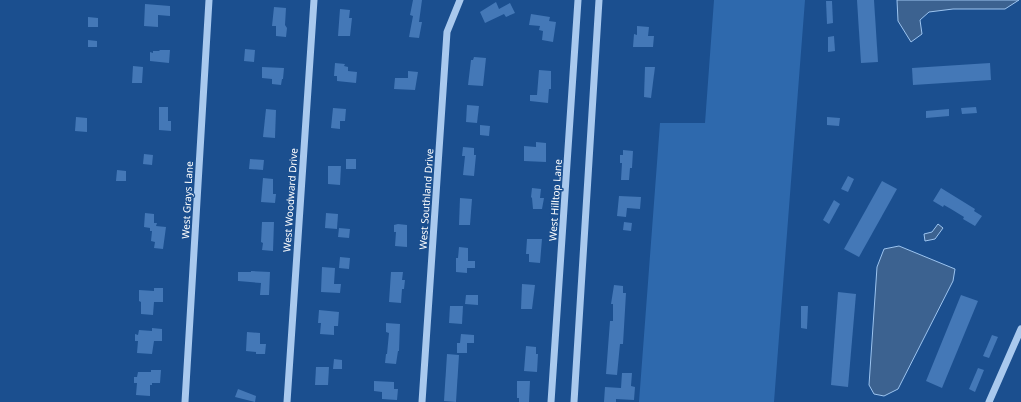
<svg xmlns="http://www.w3.org/2000/svg" width="1021" height="402" font-family="'Noto Sans',sans-serif">
  <rect width="100%" height="100%" fill="#1b4f8f"/>
  <path fill="#2e69ad" d="M714,0h91l-31,402h-135l21,-279h45z"/>
  <g fill="#3c6290" stroke="#9cc4f0">
    <path d="M897,0h122l-14,9h-52l-24,3 -9,8 2,14 -11,8 -13,-21z"/>
    <path d="M938,224l5,4 -8,11 -10,2 -1,-7 8,-2z"/>
    <path d="M899,246l56,23 -2,12 -55,108 -14,7 -10,-2 -5,-9 8,-118 7,-18z"/>
  </g>
  <g fill="#4478b7">
    <path d="M413,0h9l-3,22h3l-3,16 -10,-1 4,-21 -3,-1z"/>
    <path d="M857,0h17l4,62 -17,1z"/>
    <path d="M826,1h6l1,22 -6,1z"/>
    <path d="M496,2l3,7 11,-6 5,10 -9,4 -2,-3 -19,9 -5,-11z"/>
    <path d="M145,4l25,2v10l-12,-1v12l-14,-1z"/>
    <path d="M274,7l12,1 -1,17 2,3 -1,9 -10,-1v-10h-4z"/>
    <path d="M340,9l10,1 -1,8h3l-2,18h-12z"/>
    <path d="M531,14l19,3 -1,4 7,1 -3,20 -11,-2 1,-9 -4,-1 1,-4 -11,-1z"/>
    <path d="M88,17l10,1v9h-10z"/>
    <path d="M637,26l12,1 -1,9h6l-1,11h-20l1,-13 3,1z"/>
    <path d="M834,36l1,15 -7,1v-15z"/>
    <path d="M88,40l9,1v6h-9z"/>
    <path d="M245,49l10,1 -1,12 -10,-1z"/>
    <path d="M160,50h10l-1,13 -19,-2v-9l3,1v-2h6z"/>
    <path d="M474,57l12,1 -3,28 -15,-1 3,-25h2z"/>
    <path d="M335,63l10,1 -1,2 4,1v4l9,1 -1,11 -19,-2v-5h-3z"/>
    <path d="M990,63l1,17 -78,5 -1,-17z"/>
    <path d="M133,66l10,1 -1,16h-10z"/>
    <path d="M262,67l22,1 -1,11h-1l-1,6 -9,-1v-5l-10,-1z"/>
    <path d="M645,67h10l-4,31 -7,-1z"/>
    <path d="M539,70l12,1v18h-2l-1,14 -18,-2v-6h7z"/>
    <path d="M408,71l10,1 -3,18 -21,-1 1,-11h13z"/>
    <path d="M467,105l12,1 -2,17 -11,-1z"/>
    <path d="M159,107h9v14h3v10l-12,-1z"/>
    <path d="M976,107l1,6 -15,1 -1,-6z"/>
    <path d="M333,108l13,1 -1,12h-5v8l-9,-1z"/>
    <path d="M266,109l10,1 -1,28 -12,-1z"/>
    <path d="M949,109v7l-23,2v-7z"/>
    <path d="M76,117l11,1v14l-12,-1z"/>
    <path d="M827,117l13,1 -1,8 -12,-1z"/>
    <path d="M480,125l10,1 -1,10 -9,-1z"/>
    <path d="M536,142l10,1v19l-22,-1v-15l12,1z"/>
    <path d="M463,147l11,1v7h2l-2,21 -11,-1 2,-19h-3z"/>
    <path d="M623,150l10,1 -1,17h-2l-1,12h-8l1,-17h-2v-8h3z"/>
    <path d="M144,154l9,1 -1,10 -9,-1z"/>
    <path d="M250,159l14,1 -1,10 -14,-1z"/>
    <rect x="346" y="159" width="10" height="10"/>
    <path d="M328,166h13l-1,19 -12,-1z"/>
    <path d="M117,170l9,1v10h-10z"/>
    <path d="M848,176l6,3 -6,13 -7,-3z"/>
    <path d="M263,178l10,1v15h3l-1,9 -14,-1z"/>
    <path d="M882,181l15,8 -38,68 -15,-8z"/>
    <path d="M532,188l9,1 -1,9h4l-2,11h-9l-1,-11 -1,-1z"/>
    <path d="M941,188l34,21 -1,2 8,5 -7,10 -12,-7 1,-2 -13,-8 -7,-4 -1,2 -10,-6z"/>
    <path d="M619,196l22,1 -1,12 -13,-1 -1,9 -9,-1z"/>
    <path d="M460,198l12,1 -2,26h-11z"/>
    <path d="M834,200l6,4 -11,20 -6,-4z"/>
    <path d="M145,213l9,1v9h3l-1,3 10,1 -3,22 -9,-1 1,-6 -4,-1 1,-10h-2v-3l-6,-1z"/>
    <path d="M326,213l12,1 -1,15 -12,-1z"/>
    <path d="M262,222h12l-1,29 -11,-1 1,-7 -2,-1z"/>
    <path d="M624,222l8,1 -1,8 -8,-1z"/>
    <path d="M398,224l9,1v22l-12,-1 1,-14h-2v-7z"/>
    <path d="M339,228l11,1 -1,9 -11,-1z"/>
    <path d="M527,239h15l-2,24 -11,-1v-8h-3z"/>
    <path d="M459,247l9,1v13h7v7h-8v5l-11,-1v-14h2z"/>
    <path d="M340,257l10,1 -1,11 -10,-1z"/>
    <path d="M322,267l13,1 -1,16h7l-1,9 -19,-1z"/>
    <path d="M251,271l19,1 -1,23h-9l1,-12 -23,-2v-9h13z"/>
    <path d="M391,272h12l-1,8h3l-1,9h-2l-1,14 -12,-1z"/>
    <path d="M522,284l13,1 -3,24h-11z"/>
    <path d="M614,285l9,1v7h3l-3,51h-3l-3,31 -11,-1 4,-53h3v-17h-2z"/>
    <path d="M154,288h9v14h-9l-1,13 -12,-1v-12l-2,-1v-11l15,1z"/>
    <path d="M838,292l18,2 -8,93 -17,-2z"/>
    <path d="M466,295h12v10l-13,-1z"/>
    <path d="M961,295l17,6 -36,87 -16,-7z"/>
    <path d="M450,306h13l-1,18 -13,-1z"/>
    <path d="M801,306h7l-1,23 -6,-1z"/>
    <path d="M319,310l20,2 -1,14h-4v9l-14,-1 1,-11h-3z"/>
    <path d="M386,323l14,1 -1,27h-1l-2,13 -11,-1 1,-9h1l2,-21 -3,-1z"/>
    <path d="M152,328l10,1v12h-8l-2,13 -15,-1 1,-12h-3v-7l3,1 1,-5 13,1z"/>
    <path d="M247,332l13,1v11h6l-1,10h-9v-2l-10,-1z"/>
    <path d="M461,334l13,1v8h-7v10h-10v-10h3z"/>
    <path d="M992,335l6,2 -9,21 -6,-2z"/>
    <path d="M526,346l10,1v7h2l-1,18 -13,-1z"/>
    <path d="M447,354l12,1 -3,47 -12,-1z"/>
    <path d="M334,359l8,1v9h-9z"/>
    <path d="M316,367h13l-1,18h-13z"/>
    <path d="M978,368l6,2 -9,22 -6,-3z"/>
    <path d="M151,370h10l-1,13h-8v2h-2v11l-14,-1 1,-12h-3v-6h3l1,-5h13z"/>
    <path d="M622,373h10l-1,13 4,1 -1,13 -18,-1v3h-12l1,-15 16,1z"/>
    <path d="M374,381l20,1v7h4l-1,11 -15,-1v-7l-8,-1z"/>
    <path d="M517,381h13l-1,21h-10v-4h-2z"/>
    <path d="M238,389l18,7 -1,6 -20,-5z"/>
  </g>
  <g fill="none" stroke-linecap="round" stroke-linejoin="round">
    <g stroke="#a9c9ee" stroke-width="7">
      <path d="M185,402l24,-402"/>
      <path d="M287,402l27,-402"/>
      <path d="M422,402l25,-370 13,-32"/>
      <path d="M551,402l27,-402"/>
      <path d="M574,402l25,-402"/>
      <path d="M989,402l32,-73"/>
    </g>
  </g>
  <g text-anchor="middle" stroke-width="3" stroke-linejoin="round" paint-order="stroke">
    <g font-size="10" fill="#fff" stroke="#1b4f8f">
      <text transform="translate(426 199) rotate(-86)" y="4">West Southland Drive</text>
      <text transform="translate(187 200) rotate(-87)" y="4">West Grays Lane</text>
      <text transform="translate(290 200) rotate(-86)" y="4">West Woodward Drive</text>
      <text transform="translate(555 200) rotate(-86)" y="4">West Hilltop Lane</text>
    </g>
  </g>
</svg>
